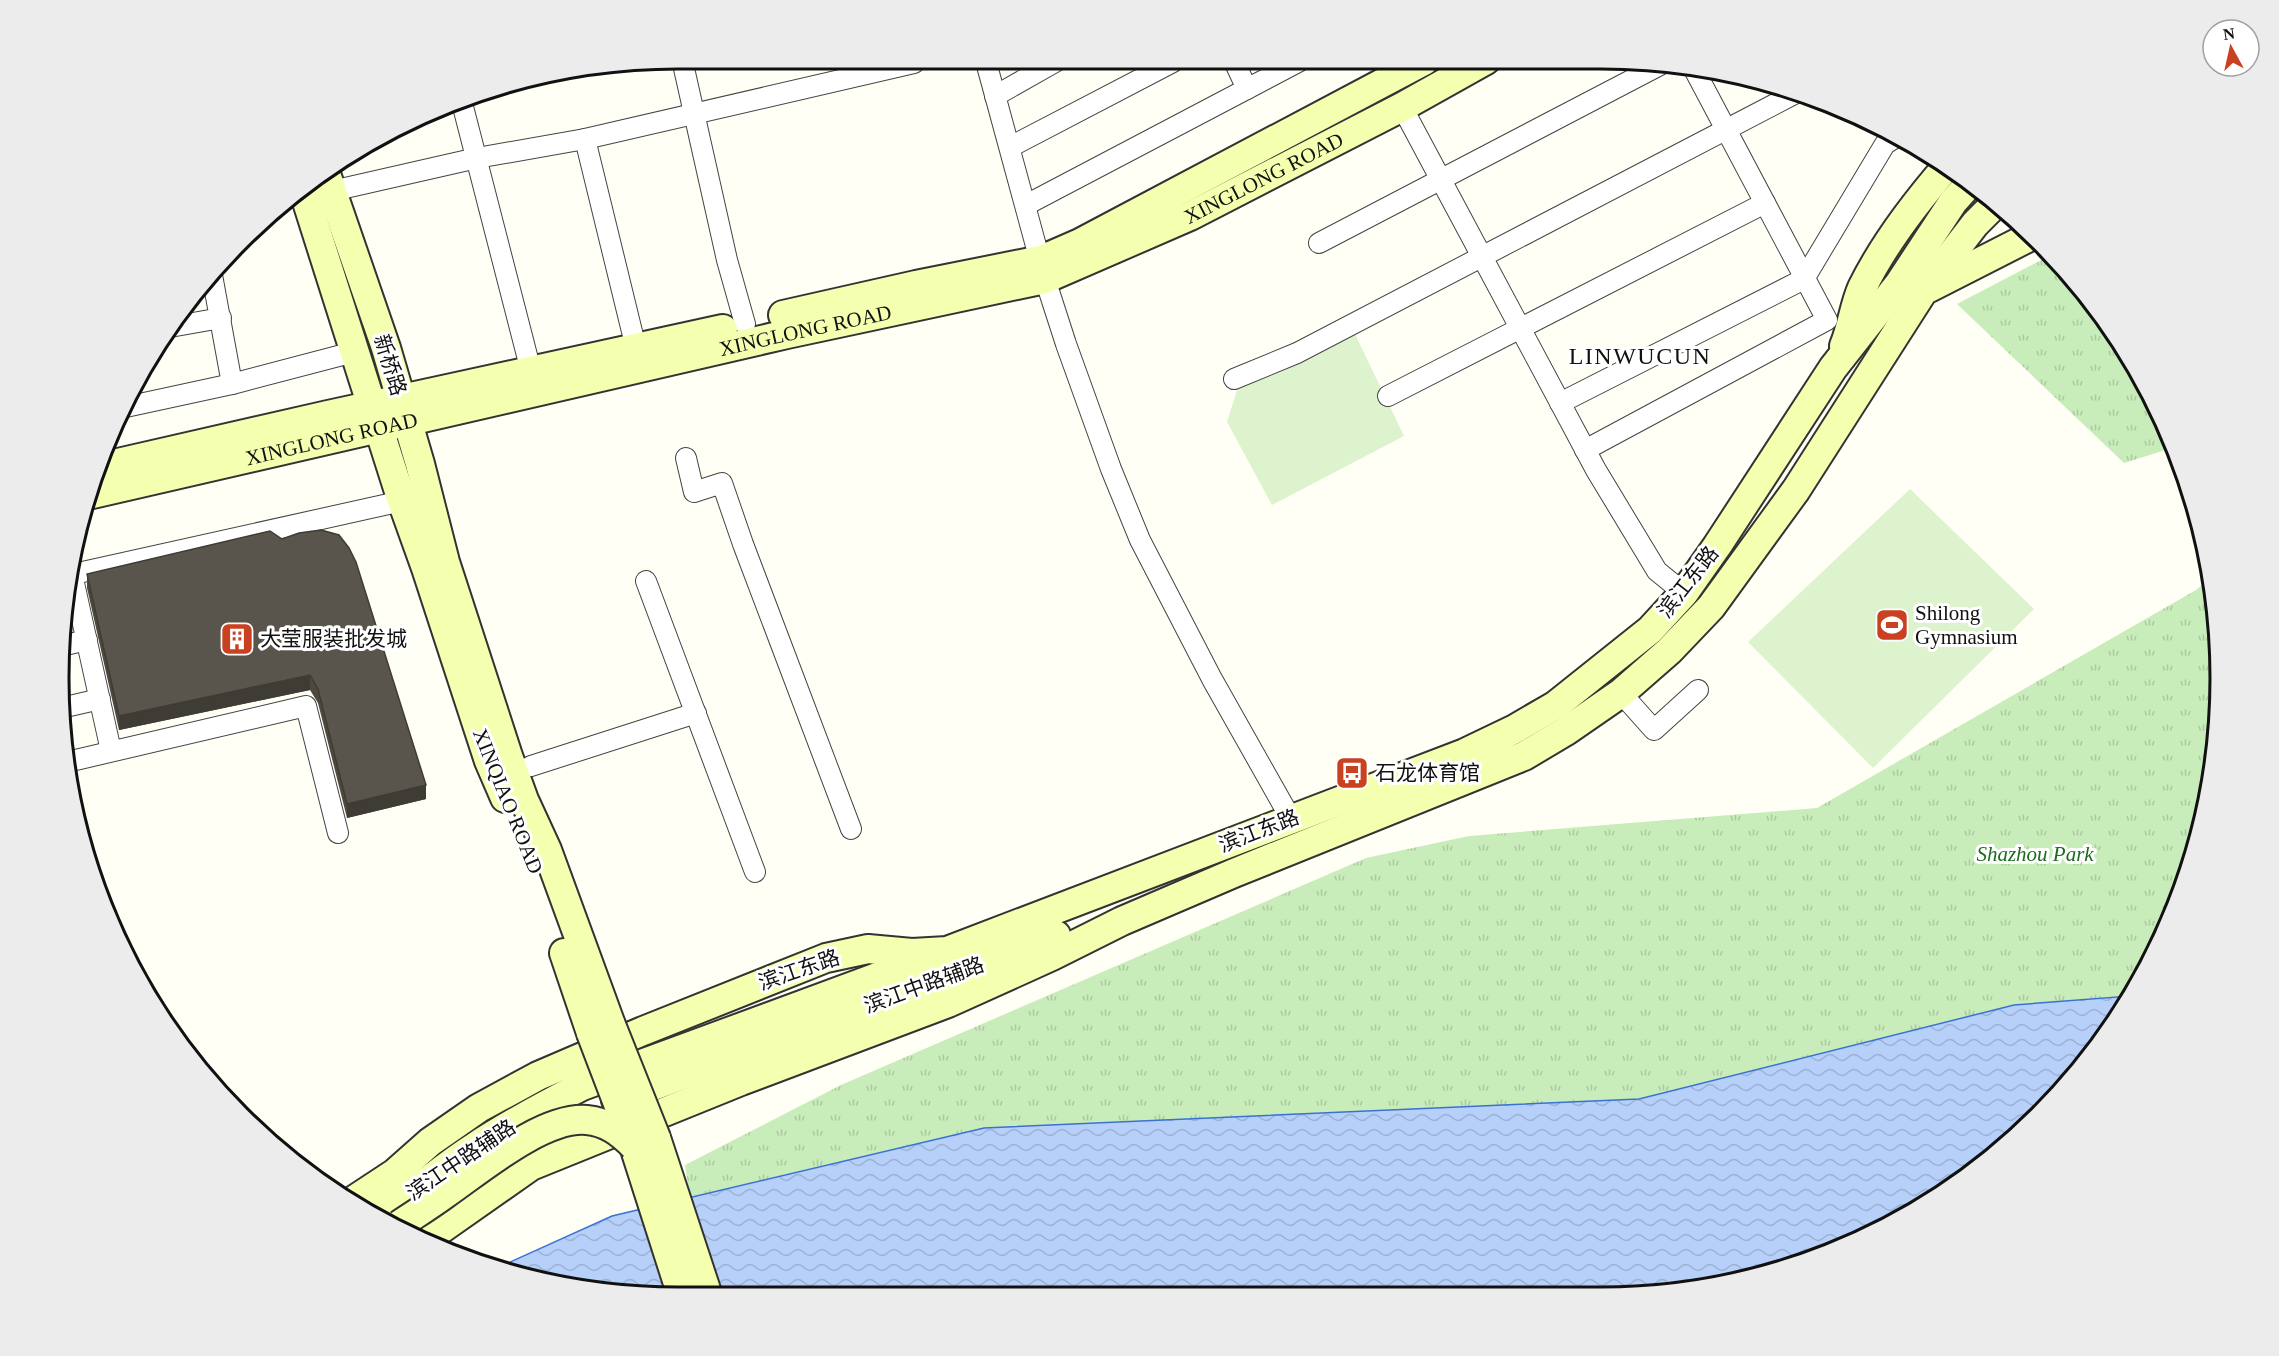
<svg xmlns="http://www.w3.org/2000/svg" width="2279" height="1356" font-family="'Times New Roman','Noto Sans SC',serif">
  <defs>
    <pattern id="park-tufts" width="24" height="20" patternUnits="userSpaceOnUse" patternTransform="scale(1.5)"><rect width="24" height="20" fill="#c9ecbb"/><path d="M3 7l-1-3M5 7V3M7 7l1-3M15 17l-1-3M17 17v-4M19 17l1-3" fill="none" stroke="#acc9a0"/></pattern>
    <pattern id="water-waves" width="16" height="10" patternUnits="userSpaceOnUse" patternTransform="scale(1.5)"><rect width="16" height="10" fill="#b7d0f9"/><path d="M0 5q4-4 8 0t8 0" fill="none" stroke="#9cb2d4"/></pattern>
  </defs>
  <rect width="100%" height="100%" fill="#fffff5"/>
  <g fill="url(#park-tufts)">
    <path d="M2051,255l65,79 59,113 -51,16 -167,-159z"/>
    <path d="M2211,578l9,100 -11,121 -36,116 -43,81 -117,9 -374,94 -655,29 -294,69 -5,-32 156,-80 525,-227 103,-22 348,-28 379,-218z"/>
  </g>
  <g fill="#ddf3ce">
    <path d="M1354,332l50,104 -132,69 -45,-83 11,-35z"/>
    <path d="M1910,489l124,120 -161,159 -125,-126z"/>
  </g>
  <path fill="url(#water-waves)" stroke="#3a72d4" stroke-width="1.5" d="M2130,996l-14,26 -106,122 -100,71 -148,61 -120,20h-1005l-140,-28 115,-52 372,-88 655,-29 375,-94z"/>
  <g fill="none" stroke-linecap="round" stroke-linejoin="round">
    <defs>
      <g id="street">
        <path d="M1234,61l13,28"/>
        <path d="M986,62l59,217 21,65 45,125 29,71 72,139 79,140"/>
        <path d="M683,64l44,196 18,64"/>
        <path d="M995,96l60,-34"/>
        <path d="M461,99l70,272"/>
        <path d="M1402,107l194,363 61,101 27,22"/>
        <path d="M585,139l51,209"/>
        <path d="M1010,147l163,-85"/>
        <path d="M332,191l145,-33 108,-19 329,-76"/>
        <path d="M1026,205l274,-144"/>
        <path d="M1319,243l343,-179"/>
        <path d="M212,275l20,109"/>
        <path d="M170,327l51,-9"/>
        <path d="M1234,379l63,-26 503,-262"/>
        <path d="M1388,396l377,-193"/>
        <path d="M1560,403l244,-124 81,-135 10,-6"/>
        <path d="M121,408l111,-24 114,-30"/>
        <path d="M1585,450l242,-130 -132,-249"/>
        <path d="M686,458l8,34 28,-9 21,61 108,285"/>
        <path d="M72,574l39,177"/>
        <path d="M69,575l333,-74"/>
        <path d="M646,581l109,291"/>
        <path d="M61,646l26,-6"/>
        <path d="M1621,693l33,37 44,-40"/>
        <path d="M61,708l39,-9"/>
        <path d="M67,762l239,-56 32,127"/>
        <path d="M531,766l165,-53"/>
      </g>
      <g id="secondary">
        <path d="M325,171l61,177 34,116 25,98 63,194 16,44 23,50 64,175"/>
        <path d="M302,186l100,315 24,67 63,193 16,37"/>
        <path d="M1929,288l104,-53"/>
        <path d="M783,315l133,-30 125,-25 39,-17 344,-182"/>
        <path d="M1844,346c8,-19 10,-40 18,-58 22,-45 53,-85 86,-123"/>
        <path d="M96,468l232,-53 395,-86"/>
        <path id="s1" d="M88,495l699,-161 258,-55 145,-63 212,-109 84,-47"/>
        <path d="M564,953l27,80"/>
        <path d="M616,1100l440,-165"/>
        <path d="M656,1138l52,158"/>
        <path d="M634,1146l48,150"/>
        <path d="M351,1202l44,-29 35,-31 49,-34 59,-32 105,-45 183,-73 42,-9 44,4 35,-2 518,-198 48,-23 43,-25 94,-75 34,-37 33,-47 116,-178 66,-84 54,-82 17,-19"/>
        <path d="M378,1215c34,-19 62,-46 95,-67 34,-23 72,-43 109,-62l347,-128"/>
        <path d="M427,1239l104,-73 210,-85 207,-78 104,-47 70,-35 112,-48 290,-117 42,-25 55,-38 48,-42 42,-44 85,-117 128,-200 51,-66 20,-20"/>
      </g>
    </defs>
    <use href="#street" stroke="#444" stroke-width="22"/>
    <use href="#secondary" stroke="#333" stroke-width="32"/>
    <use href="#street" stroke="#fff" stroke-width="20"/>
    <use href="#secondary" stroke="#f5ffb0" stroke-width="28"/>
    <defs>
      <g id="secondary-bridge">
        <path d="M611,1025l45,113"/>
        <path d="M591,1033l42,110"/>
        <path d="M399,1225c15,-10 31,-20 46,-31 35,-24 98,-78 142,-74 20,2 33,12 47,26"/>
      </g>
    </defs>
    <use href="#secondary-bridge" stroke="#333" stroke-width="32" stroke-linecap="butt"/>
    <use href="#secondary-bridge" stroke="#f5ffb0" stroke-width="28"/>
  </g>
  <path fill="#4d4941" d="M270,531l156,268 -79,19 -29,-115 -8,-13 -191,40 -32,-142v-14z"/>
  <g fill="#3f3c35">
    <path d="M310,675v15l-191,40v-14z"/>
    <path d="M426,785v14l-79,19v-14z"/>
  </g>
  <path fill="#5a554c" stroke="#3f3c35" stroke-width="1.5" d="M321,530l18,5 10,13 7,14 70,223 -79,19 -29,-115 -8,-14 -191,41 -32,-142 183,-43 12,8 17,-6z"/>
  <defs>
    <symbol id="stadium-square" viewBox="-11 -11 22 22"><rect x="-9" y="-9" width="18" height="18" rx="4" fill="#c94121" stroke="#fff"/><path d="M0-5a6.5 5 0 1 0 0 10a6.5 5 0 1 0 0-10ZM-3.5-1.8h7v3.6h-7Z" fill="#fff"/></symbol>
    <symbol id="building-square" viewBox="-11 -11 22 22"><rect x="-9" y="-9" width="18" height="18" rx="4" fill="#c94121" stroke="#fff"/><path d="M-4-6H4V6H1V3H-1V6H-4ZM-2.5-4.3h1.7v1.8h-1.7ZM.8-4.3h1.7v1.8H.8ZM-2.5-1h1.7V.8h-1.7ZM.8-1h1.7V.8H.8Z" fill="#fff"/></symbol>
    <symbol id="bus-square" viewBox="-11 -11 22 22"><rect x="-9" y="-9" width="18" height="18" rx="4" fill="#c94121" stroke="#fff"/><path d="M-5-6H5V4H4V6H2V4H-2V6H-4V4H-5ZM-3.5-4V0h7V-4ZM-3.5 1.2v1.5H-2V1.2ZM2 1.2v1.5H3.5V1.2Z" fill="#fff"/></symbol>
  </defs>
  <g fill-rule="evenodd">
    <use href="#stadium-square" x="1873" y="606" width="38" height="38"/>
    <use href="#building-square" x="218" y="620" width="38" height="38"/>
    <use href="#bus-square" x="1333" y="754" width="38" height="38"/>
  </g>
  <g text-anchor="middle" stroke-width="6" stroke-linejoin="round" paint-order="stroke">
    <g font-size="21" fill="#111" stroke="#fff">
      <text dy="7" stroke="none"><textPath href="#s1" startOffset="1222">XINGLONG ROAD</textPath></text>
      <text dy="7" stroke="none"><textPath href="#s1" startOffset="736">XINGLONG ROAD</textPath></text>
      <text transform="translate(390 365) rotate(73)" y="7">新桥路</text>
      <text dy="7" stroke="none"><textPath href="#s1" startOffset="250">XINGLONG ROAD</textPath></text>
      <text transform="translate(1688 582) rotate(-52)" y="7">滨江东路</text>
      <text transform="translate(508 801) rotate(68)" y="7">XINQIAO ROAD</text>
      <text transform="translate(1259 831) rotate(-21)" y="7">滨江东路</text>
      <text transform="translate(799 970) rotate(-19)" y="7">滨江东路</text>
      <text transform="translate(924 985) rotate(-20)" y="7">滨江中路辅路</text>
      <text transform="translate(461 1160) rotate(-34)" y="7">滨江中路辅路</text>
    </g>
    <g font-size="21" fill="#111" stroke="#fff" text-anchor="start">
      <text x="1915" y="620">Shilong<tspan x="1915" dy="24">Gymnasium</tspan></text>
      <text x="260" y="646">大莹服装批发城</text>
      <text x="1375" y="780">石龙体育馆</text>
    </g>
    <g font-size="21" font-style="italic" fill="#1c6d1f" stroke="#fff">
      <text x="2035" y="861">Shazhou Park</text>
    </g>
    <g font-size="24" letter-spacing="1.5" fill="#111" stroke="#fff">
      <text x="1640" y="364">LINWUCUN</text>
    </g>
  </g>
  <path d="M0 0H2279V1356H0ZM678 69H1601A609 609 0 0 1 2210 678V678A609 609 0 0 1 1601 1287H678A609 609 0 0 1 69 678V678A609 609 0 0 1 678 69Z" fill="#ececec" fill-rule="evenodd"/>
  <path fill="none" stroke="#111" stroke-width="3" d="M678 69H1601A609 609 0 0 1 2210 678V678A609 609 0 0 1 1601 1287H678A609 609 0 0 1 69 678V678A609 609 0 0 1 678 69Z"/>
  <g transform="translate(2231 48) rotate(352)"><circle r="28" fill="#ffffff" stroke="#a0a0a0" stroke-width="1.5"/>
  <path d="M0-4.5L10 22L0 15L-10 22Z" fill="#c94121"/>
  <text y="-9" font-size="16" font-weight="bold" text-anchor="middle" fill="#111111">N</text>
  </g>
</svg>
